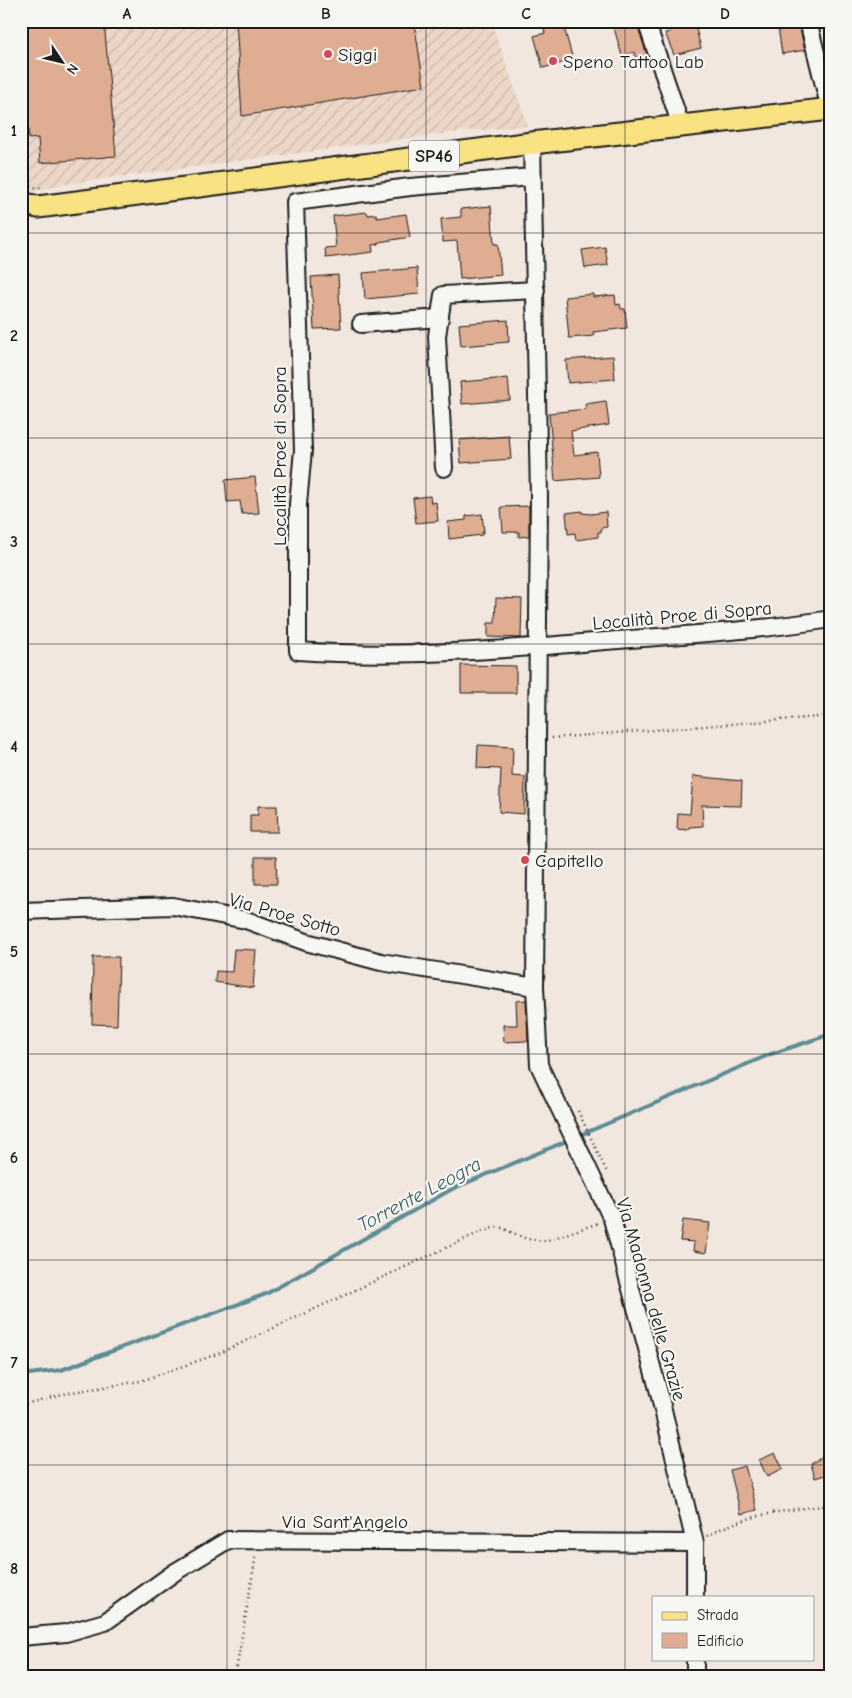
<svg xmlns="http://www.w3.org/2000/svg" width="852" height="1698" font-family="'Comic Neue',sans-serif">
  <defs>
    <pattern id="industrial-furrows" width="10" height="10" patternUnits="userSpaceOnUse" patternTransform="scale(1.25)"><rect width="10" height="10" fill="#ecd6c8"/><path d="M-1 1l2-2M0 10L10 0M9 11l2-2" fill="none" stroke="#cab7ab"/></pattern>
  </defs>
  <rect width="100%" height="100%" fill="#f1e7df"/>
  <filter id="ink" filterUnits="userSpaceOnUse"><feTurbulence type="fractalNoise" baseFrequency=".02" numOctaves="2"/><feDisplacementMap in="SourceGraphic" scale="10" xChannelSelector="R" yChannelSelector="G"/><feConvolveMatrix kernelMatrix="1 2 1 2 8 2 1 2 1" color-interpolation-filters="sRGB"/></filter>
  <g filter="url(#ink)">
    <path fill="url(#industrial-furrows)" d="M21,21h470l37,105 -70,6 -393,52 -44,10z"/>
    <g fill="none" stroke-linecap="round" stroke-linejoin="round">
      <g stroke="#5c8c94" stroke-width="4">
        <path d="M578,1136l193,-82 60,-20"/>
        <path d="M21,1375l40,-5 205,-76 186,-105 117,-49"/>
      </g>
    </g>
    <g fill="#dfad91" stroke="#1c1c1c">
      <path d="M27,21h77l12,135 -76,7 -2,-25 -9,1 -8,-82v-29h7z"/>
      <path d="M236,21h178l10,65 -182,30z"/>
      <path d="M542,21h18l2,7 2,-1 9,33 -30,8 -9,-32 11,-3z"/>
      <path d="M612,21h24l11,34 -11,3 -2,-6 -12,4z"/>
      <path d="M667,21h27l7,27 -27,7 -9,-22 5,-1z"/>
      <path d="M777,21h21l7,29 -23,4z"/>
      <path d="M491,206l3,38h4l3,31 -41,4 -3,-38 -14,1 -2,-23 20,-2v-8z"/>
      <path d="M367,212l1,3 8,-1 1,4 29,-4 4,23 -31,5v2l-7,1 1,7 -47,6 -1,-10 11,-1 -3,-31z"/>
      <path d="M605,247l3,18 -23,3 -3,-18z"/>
      <path d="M417,268l2,26 -54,5 -2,-26z"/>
      <path d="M338,275l3,53 -27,1 -3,-52z"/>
      <path d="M593,294v3l22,-2 1,10 4,-1 1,5h4l2,19 -34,4 1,4 -25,2 -4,-41z"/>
      <path d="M508,320l1,22 -48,4 -2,-22z"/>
      <path d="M613,356l2,23 -47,4 -2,-23z"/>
      <path d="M508,378l2,22 -48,4 -2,-22z"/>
      <path d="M606,401l3,24 -38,6 3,24 23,-3 2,25 -44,4 -6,-68 37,-4 -1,-5z"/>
      <path d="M509,436l2,23 -50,4 -2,-23z"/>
      <path d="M255,477l4,36 -17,1 -2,-13 -13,1 -2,-22z"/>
      <path d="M430,496l1,7 5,-1 2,19 -22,2 -3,-25z"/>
      <path d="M529,506v30l-10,1v-5h-16l-2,-25z"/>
      <path d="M582,511v2l9,1 15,-2 1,15 -6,1v4h-3v5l-22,3 -1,-7 -7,1 -2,-21z"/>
      <path d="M482,514l2,18h-2v3l-33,4 -1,-17 18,-2v-4z"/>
      <path d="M496,598l26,1 -1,39 -33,-1v-14h7z"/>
      <path d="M461,665l55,1v27h-55z"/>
      <path d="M478,745l35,2 -1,29 13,1 -1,37 -25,-2 2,-43 -24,-1z"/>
      <path d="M693,776l49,5 -1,25 -39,-1 1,21 -14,1 -1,3 -11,-1 1,-16 12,1z"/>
      <path d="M258,806h19l1,26h-28v-17h8z"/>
      <path d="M255,857h21l1,27h-22z"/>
      <path d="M234,949l22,1 -3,38 -38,-6 1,-11 16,1z"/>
      <path d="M93,957h26l-2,68 -25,-1z"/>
      <path d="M526,1000l2,41 -24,1 -1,-17h14l-1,-24z"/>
      <path d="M683,1220l27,3 -4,30 -13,-2 1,-9 -14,-1z"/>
      <path d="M775,1453l8,16 -16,8 -8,-17z"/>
      <path d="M825,1455l4,19 -14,4 -4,-14z"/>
      <path d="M745,1466l12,44 -16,4 -11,-44z"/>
    </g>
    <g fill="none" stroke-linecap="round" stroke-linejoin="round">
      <defs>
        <g id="minor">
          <path d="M646,21l32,96 1,10"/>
          <path d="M808,21l22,88"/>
          <path d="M532,143l7,353 -4,491 4,78 73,154 46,170 37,154v54"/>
          <path d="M532,177l-122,10 -115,15 8,248 -5,54v147c102,7 205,-1 307,-10 75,-6 151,-10 226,-22"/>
          <path d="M361,324l79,-6"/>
          <path d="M444,468l-7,-132 6,-41 93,-5"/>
          <path d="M21,911l152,-5 73,14 60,22 75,20 154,25"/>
          <path d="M21,1637l45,-4 39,-11 70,-50 53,-32 467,3"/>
          <path d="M695,1659v18"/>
        </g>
        <path id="major" d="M21,203l17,4 494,-64 299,-34"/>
      </defs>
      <use href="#minor" stroke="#1c1c1c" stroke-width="20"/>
      <use href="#major" stroke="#1c1c1c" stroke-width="25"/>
      <g stroke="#1c1c1c" stroke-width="2.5" stroke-dasharray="1 4" stroke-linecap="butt">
        <path d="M21,181l15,7h7"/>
        <path d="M552,738l279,-22"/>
        <path d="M578,1111l29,61"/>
        <path d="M21,1405l46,-12 74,-12 79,-28 258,-120 18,-6 6,1 25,11 18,2 54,-18"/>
        <path d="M707,1536c39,-22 80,-26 124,-31"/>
        <path d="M235,1677l21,-122"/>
      </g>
      <use href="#minor" stroke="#f6f6f2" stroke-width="16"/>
      <use href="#major" stroke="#f8e281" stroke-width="21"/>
    </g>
  </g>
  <path fill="none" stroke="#1c1c1c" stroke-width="1" stroke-opacity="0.55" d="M227,21v1656M426,21v1656M625,21v1656M21,233h810M21,438h810M21,644h810M21,849h810M21,1054h810M21,1260h810M21,1465h810"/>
  <g fill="#d1495b" stroke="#f6f6f2" stroke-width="2">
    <circle cx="328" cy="54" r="5"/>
    <circle cx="553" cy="61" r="5"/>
    <circle cx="525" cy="860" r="5"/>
  </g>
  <g text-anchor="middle" stroke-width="4.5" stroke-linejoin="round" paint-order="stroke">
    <rect fill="#f6f6f2" stroke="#5d5d5c" stroke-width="1" x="409" y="140.5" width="50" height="31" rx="4"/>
    <g font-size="18" font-weight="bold" fill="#1c1c1c">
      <text x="434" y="162">SP46</text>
    </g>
    <g font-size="19" fill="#1c1c1c" stroke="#f6f6f2" text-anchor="start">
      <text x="338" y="61">Siggi</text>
      <text x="563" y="68">Speno Tattoo Lab</text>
      <text x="535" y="867">Capitello</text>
    </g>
    <g font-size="19" fill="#1c1c1c" stroke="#f6f6f2">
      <text transform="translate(279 456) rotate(-90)" y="7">Località Proe di Sopra</text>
      <text transform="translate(682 615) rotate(-5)" y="7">Località Proe di Sopra</text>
      <text transform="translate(285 914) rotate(16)" y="7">Via Proe Sotto</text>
      <text transform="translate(652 1299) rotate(74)" y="7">Via Madonna delle Grazie</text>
      <text x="345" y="1528">Via Sant'Angelo</text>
    </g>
    <g font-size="20" font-style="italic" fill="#415d62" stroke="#f6f6f2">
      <text transform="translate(419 1194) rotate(-28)" y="7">Torrente Leogra</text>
    </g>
  </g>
  <rect width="852" height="1698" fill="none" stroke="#f6f6f2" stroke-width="55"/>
  <rect x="652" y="1596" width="162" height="65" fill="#f6f6f2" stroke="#9f9f9c"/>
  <rect x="662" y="1612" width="25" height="8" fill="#f8e281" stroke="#9f9f9c"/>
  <text x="697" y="1620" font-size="15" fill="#1c1c1c">Strada</text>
  <rect x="662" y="1633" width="25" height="15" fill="#dfad91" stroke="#9f9f9c"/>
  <text x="697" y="1646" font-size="15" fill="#1c1c1c">Edificio</text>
  <g transform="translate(62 62) rotate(125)" stroke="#f6f6f2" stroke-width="4" paint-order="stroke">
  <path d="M0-4L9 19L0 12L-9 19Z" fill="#1c1c1c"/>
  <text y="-8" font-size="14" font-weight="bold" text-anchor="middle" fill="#1c1c1c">N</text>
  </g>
  <rect x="28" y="28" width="796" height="1642" fill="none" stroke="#1c1c1c" stroke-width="2"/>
  <g font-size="16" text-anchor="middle" font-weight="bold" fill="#1c1c1c">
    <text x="127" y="19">A</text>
    <text x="326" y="19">B</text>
    <text x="526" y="19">C</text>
    <text x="725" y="19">D</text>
    <text x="14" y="136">1</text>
    <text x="14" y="341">2</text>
    <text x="14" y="547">3</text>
    <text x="14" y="752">4</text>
    <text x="14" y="957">5</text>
    <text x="14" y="1163">6</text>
    <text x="14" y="1368">7</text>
    <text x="14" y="1574">8</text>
  </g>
</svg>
